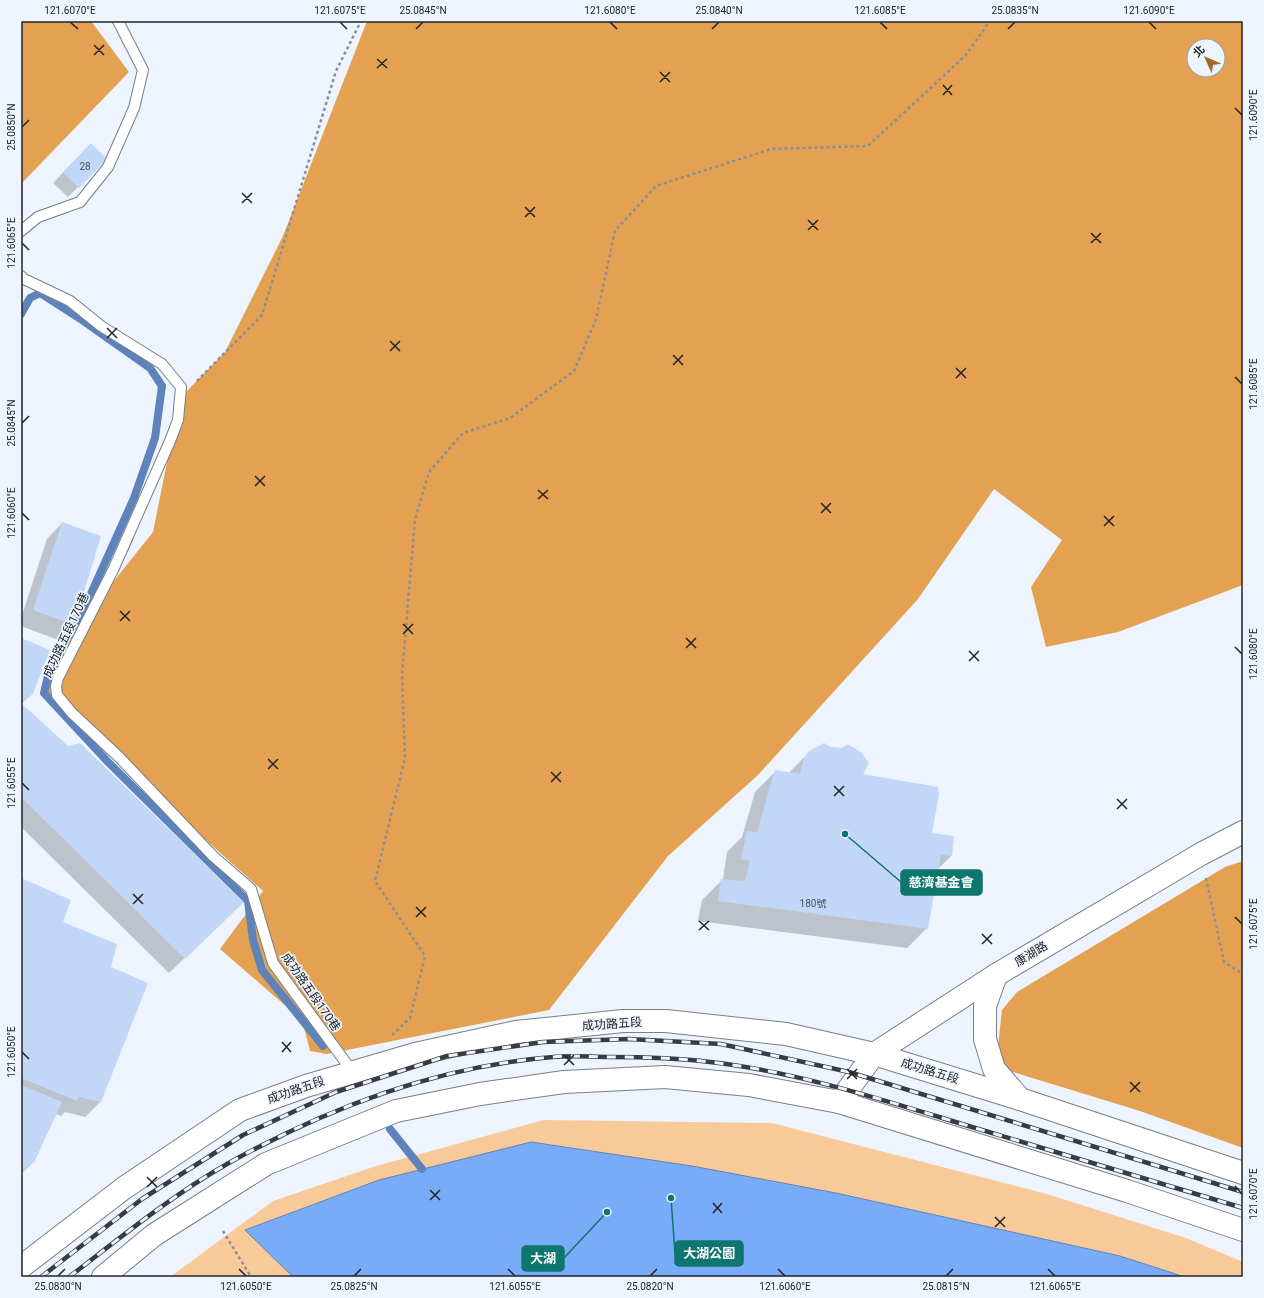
<svg xmlns="http://www.w3.org/2000/svg" width="1264" height="1298" font-family="Roboto,'Noto Sans TC',sans-serif">
  <rect width="100%" height="100%" fill="#edf4fe"/>
  <path fill="#f8ca99" d="M544,1120l228,3 275,71 139,44 57,24v15h-1073l103,-76 103,-35z"/>
  <g fill="#e4a151" fill-rule="evenodd">
    <path d="M21,21h70l38,51 -108,112z"/>
    <path d="M367,21h876v564l-125,47 -72,15 -15,-60 31,-47 -68,-51 -76,110 -160,176 -90,81 -119,154 -222,44 -17,-3 -8,-31 -82,-71 43,-58 -221,-197 24,-53 87,-109 27,-134 45,-46 58,-116zM1194,46h24v24h-24z"/>
    <path d="M1243,861v287l-103,-37 -137,-42 -5,-22 4,-37 15,-18 208,-125z"/>
  </g>
  <path fill="#78acf9" stroke="#5e83ba" d="M531,1142l161,24 144,27 284,63 65,21h-892l-48,-47 134,-50z"/>
  <g fill="#0003">
    <path d="M81,154l25,5 -38,38 -15,-14z"/>
    <path d="M62,523l38,14 -27,88 -15,15 -37,-14v-8l26,-79z"/>
    <path d="M132,536l2,2 -5,12 -5,5z"/>
    <path d="M21,639l12,54 -12,11 206,213 -58,56 -148,-146z"/>
    <path d="M810,751l51,24 70,58 20,23 -13,13 -11,59 -20,20 -209,-27 4,-21 21,-21 4,-27 15,-15 13,-45 21,-21 13,2z"/>
    <path d="M21,879l41,44 48,44 -10,135 -15,15 -20,-5 -4,4 -5,-2 -22,48 -13,12z"/>
  </g>
  <g fill="none" stroke-linecap="round" stroke-linejoin="round">
    <g stroke="#5e83ba" stroke-width="8">
      <path d="M21,314l9,-16 10,-5 42,27 68,48 12,18 -7,52 -21,60 -57,127 -29,51 -4,17 64,69 140,139 5,39 9,30 61,76"/>
      <path d="M390,1129l32,40"/>
    </g>
  </g>
  <g fill="#c2d7f7">
    <path d="M91,143l16,16 -28,29 -16,-16z"/>
    <path d="M62,522l39,14 -27,89 -41,-15z"/>
    <path d="M21,638l29,12 -17,44 -10,7 -2,-2z"/>
    <path d="M21,703l47,43 12,-3 164,159 -59,57 -164,-162z"/>
    <path d="M824,743l7,4 11,1 5,-4 14,8 8,11 -6,11 75,13 1,8 -7,38 22,3 -2,20 -11,-1 -13,74 -210,-28 3,-22 24,2 5,-20 -9,-2 6,-28 10,1 18,-62 25,4 4,-16 5,-7z"/>
    <path d="M21,878l50,22 -8,22 54,22 -6,23 37,16 -47,119 -22,-5 -2,4 -56,-23z"/>
    <path d="M21,1085l41,17 -28,60 -13,11z"/>
  </g>
  <g fill="none" stroke-linecap="round" stroke-linejoin="round">
    <defs>
      <g id="service">
        <path d="M21,231l17,-14 42,-15 28,-35 26,-59 9,-38 -25,-49"/>
        <path d="M21,276l3,3 46,22 31,25 61,38 19,23 -3,33 -8,21 -57,129 -55,108 -2,8 1,9 15,18 47,44 94,99 38,33 22,74 79,108"/>
      </g>
      <g id="tertiary">
        <path d="M996,975l-11,31v33l9,30 26,30"/>
        <path d="M839,1102l35,-48 122,-79 205,-121 42,-22"/>
      </g>
      <g id="secondary">
        <path d="M21,1267l103,-79 116,-78 66,-24 109,-32 101,-22 107,-11h43l120,13 88,20 146,45 223,74"/>
        <path d="M103,1277l51,-42 112,-71 130,-53 84,-17 84,-12 101,-5 84,8 90,17 288,89 116,39"/>
      </g>
    </defs>
    <use href="#service" stroke="#767e89" stroke-width="12"/>
    <use href="#tertiary" stroke="#767e89" stroke-width="24"/>
    <use href="#secondary" stroke="#767e89" stroke-width="24"/>
    <g stroke="#8a8f96" stroke-width="2.5" stroke-dasharray="3 3" stroke-linecap="butt">
      <path d="M197,381l65,-66 74,-244 25,-50"/>
      <path d="M1206,878l18,84 19,12"/>
      <path d="M392,1035l18,-17 15,-62 -50,-75 30,-123 -3,-83 13,-156 14,-47 34,-39 47,-15 64,-47 22,-52 19,-88 41,-45 115,-37 97,-3 97,-90 25,-35"/>
      <path d="M223,1231l28,46"/>
    </g>
    <use href="#service" stroke="#fff" stroke-width="10"/>
    <use href="#tertiary" stroke="#fff" stroke-width="22"/>
    <use href="#secondary" stroke="#fff" stroke-width="22"/>
    <defs>
      <g id="rail">
        <path d="M41,1277l101,-78 101,-64 93,-43 111,-36 96,-14 86,-3 92,5 128,28 394,120"/>
        <path d="M69,1277c51,-39 102,-81 158,-113 100,-56 212,-98 326,-107 19,-2 38,0 57,0 33,0 67,1 100,5 89,10 176,39 262,65 90,27 181,54 271,81"/>
      </g>
    </defs>
    <use href="#rail" stroke="#383c41" stroke-width="4.5"/>
    <use href="#rail" stroke="#edf4fe" stroke-width="3" stroke-dasharray="9" stroke-linecap="butt"/>
  </g>
  <path fill="none" stroke="#212428" stroke-width="1.5" d="M70,22l8,7M340,22l7,7M610,22l7,7M880,22l7,7M1149,22l7,7M416,29l7,-7M712,29l7,-7M1008,29l7,-7M94,45l10,10M94,55l10,-10M377,59l10,9M377,68l10,-9M660,72l10,10M660,82l10,-10M943,85l9,10M943,95l9,-10M1235,108l7,7M22,127l7,-7M242,193l10,10M242,203l10,-10M525,207l10,10M525,217l10,-10M808,220l10,10M808,230l10,-10M1091,233l10,10M22,243l7,7M1091,243l10,-10M107,328l10,10M107,338l10,-10M390,341l10,10M390,351l10,-10M673,355l10,10M673,365l10,-10M956,368l10,10M1235,377l7,7M956,378l10,-10M22,423l7,-7M255,476l10,10M255,486l10,-10M538,490l10,9M538,499l10,-9M821,503l10,10M22,513l7,7M821,513l10,-10M1104,516l10,10M1104,526l10,-10M120,611l10,10M120,621l10,-10M403,624l10,10M403,634l10,-10M686,638l10,10M1235,647l7,7M686,648l10,-10M969,651l10,10M969,661l10,-10M268,759l10,10M268,769l10,-10M551,772l10,10M551,782l10,-10M22,783l7,7M834,786l10,10M834,796l10,-10M1117,799l10,10M1117,809l10,-10M133,894l10,10M133,904l10,-10M416,907l10,10M416,917l10,-10M1235,917l7,7M699,921l10,9M699,930l10,-9M982,934l10,10M982,944l10,-10M282,1042l9,10M22,1052l7,7M282,1052l9,-10M564,1055l10,10M564,1065l10,-10M847,1069l10,10M847,1079l10,-10M1130,1082l10,10M1130,1092l10,-10M147,1177l10,10M1235,1186l7,8M147,1187l10,-10M430,1190l10,10M430,1200l10,-10M713,1203l9,10M713,1213l9,-10M995,1217l10,10M995,1227l10,-10M239,1269l7,7M508,1269l7,7M778,1269l7,7M1048,1269l7,7M58,1276l7,-7M354,1276l7,-7M650,1276l7,-7M946,1276l7,-7"/>
  <g text-anchor="middle" stroke-width="3.5" stroke-linejoin="round" paint-order="stroke">
    <g font-size="10" fill="#49515c">
      <text x="85" y="170">28</text>
      <text x="813" y="907">180號</text>
    </g>
    <g font-size="12" fill="#212428" stroke="#edf4fe">
      <text transform="translate(66 635) rotate(-65)" y="4">成功路五段170巷</text>
      <text transform="translate(1031 954) rotate(-31)" y="4">康湖路</text>
      <text transform="translate(311 992) rotate(55)" y="4">成功路五段170巷</text>
      <text transform="translate(612 1024) rotate(-4)" y="4">成功路五段</text>
      <text transform="translate(930 1071) rotate(17)" y="4">成功路五段</text>
      <text transform="translate(296 1090) rotate(-19)" y="4">成功路五段</text>
    </g>
  </g>
  <path fill="none" stroke="#0f766e" stroke-width="1.5" d="M845 834L901 882M671 1198L675 1254M607 1212L564 1258"/>
  <g fill="#0f766e" stroke="#edf4fe" stroke-width="1.5">
    <circle cx="845" cy="834" r="4"/>
    <circle cx="671" cy="1198" r="4"/>
    <circle cx="607" cy="1212" r="4"/>
  </g>
  <g fill="#0f766e" stroke="#0f766e" stroke-width="1.5">
    <rect x="901" y="870" width="81" height="25" rx="4"/>
    <rect x="675" y="1241" width="68" height="25" rx="4"/>
    <rect x="522" y="1246" width="42" height="25" rx="4"/>
  </g>
  <g font-size="13" text-anchor="middle" font-weight="bold" fill="#fff">
    <text x="941" y="887">慈濟基金會</text>
    <text x="709" y="1258">大湖公園</text>
    <text x="543" y="1263">大湖</text>
  </g>
  <rect width="1264" height="1298" fill="none" stroke="#edf4fe" stroke-width="44"/>
  <g transform="translate(1206 58) rotate(315)"><circle r="19" fill="#edf4fe" stroke="#9ba1a8"/>
  <path d="M0-3L7 15L0 10L-7 15Z" fill="#a26b26"/>
  <text y="-6" font-size="11" font-weight="bold" text-anchor="middle" fill="#212428">北</text>
  </g>
  <rect x="22" y="22" width="1220" height="1254" fill="none" stroke="#212428" stroke-width="1.5"/>
  <g font-size="10" text-anchor="middle" fill="#212428">
    <text x="70" y="14">121.6070°E</text>
    <text x="340" y="14">121.6075°E</text>
    <text x="423" y="14">25.0845°N</text>
    <text x="610" y="14">121.6080°E</text>
    <text x="719" y="14">25.0840°N</text>
    <text x="880" y="14">121.6085°E</text>
    <text x="1015" y="14">25.0835°N</text>
    <text x="1149" y="14">121.6090°E</text>
    <text transform="translate(1253 115) rotate(-90)" y="4">121.6090°E</text>
    <text transform="translate(11 127) rotate(-90)" y="4">25.0850°N</text>
    <text transform="translate(11 243) rotate(-90)" y="4">121.6065°E</text>
    <text transform="translate(1253 384) rotate(-90)" y="4">121.6085°E</text>
    <text transform="translate(11 423) rotate(-90)" y="4">25.0845°N</text>
    <text transform="translate(11 513) rotate(-90)" y="4">121.6060°E</text>
    <text transform="translate(1253 654) rotate(-90)" y="4">121.6080°E</text>
    <text transform="translate(11 783) rotate(-90)" y="4">121.6055°E</text>
    <text transform="translate(1253 924) rotate(-90)" y="4">121.6075°E</text>
    <text transform="translate(11 1052) rotate(-90)" y="4">121.6050°E</text>
    <text transform="translate(1253 1194) rotate(-90)" y="4">121.6070°E</text>
    <text x="58" y="1290">25.0830°N</text>
    <text x="246" y="1290">121.6050°E</text>
    <text x="354" y="1290">25.0825°N</text>
    <text x="515" y="1290">121.6055°E</text>
    <text x="650" y="1290">25.0820°N</text>
    <text x="785" y="1290">121.6060°E</text>
    <text x="946" y="1290">25.0815°N</text>
    <text x="1055" y="1290">121.6065°E</text>
  </g>
</svg>
